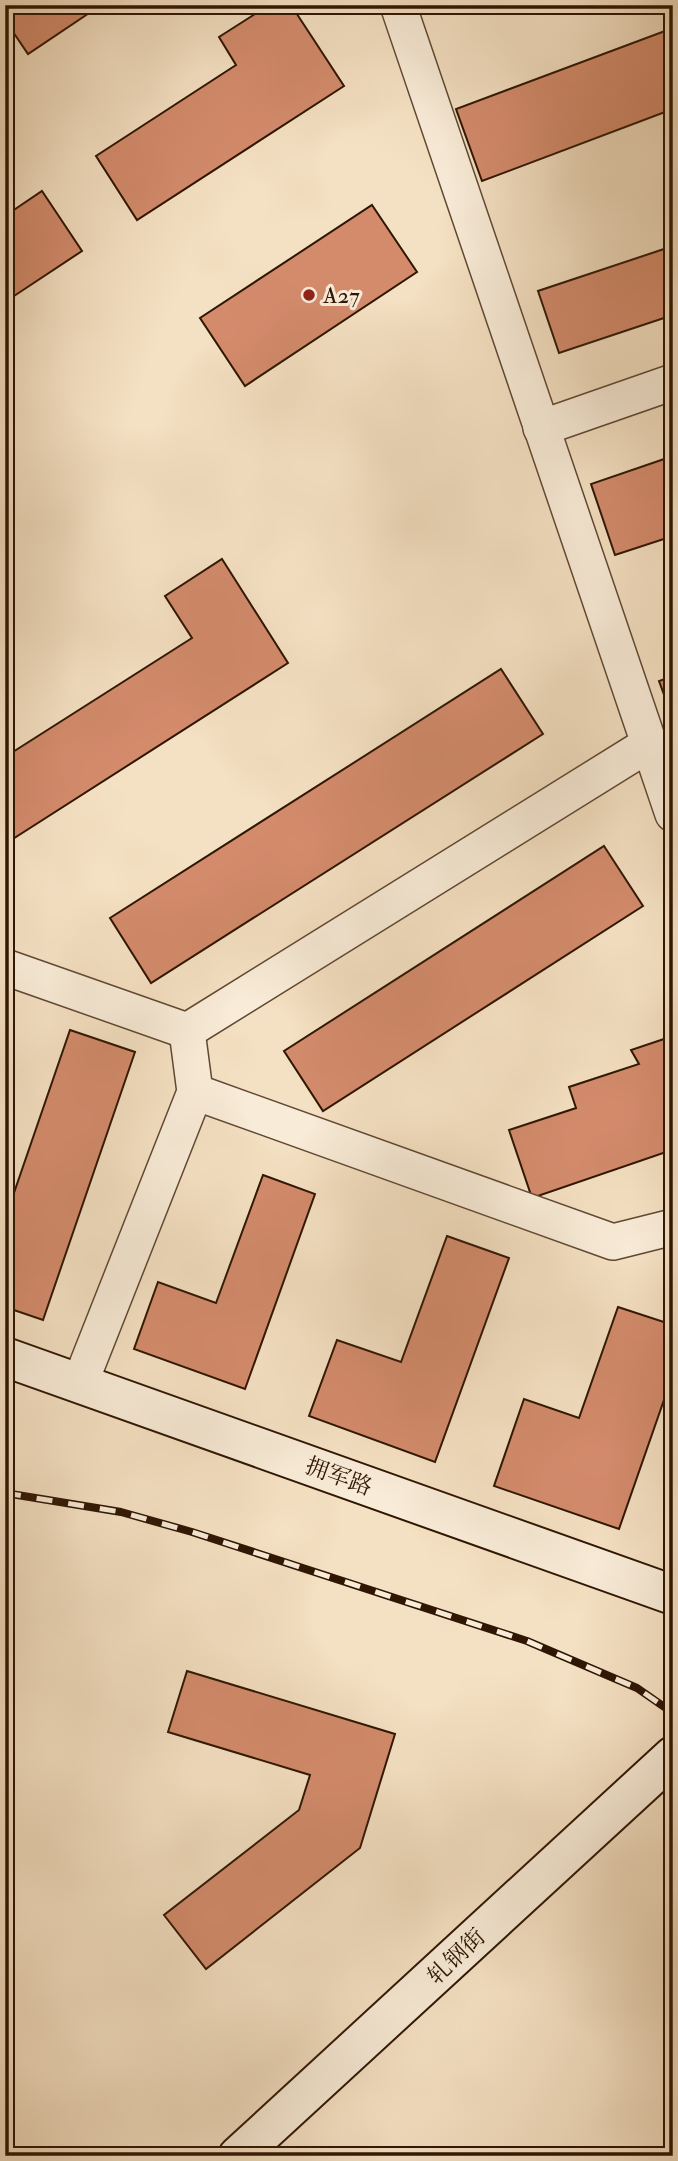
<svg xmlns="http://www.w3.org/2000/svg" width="678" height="2161" font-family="'IM FELL Double Pica','Noto Serif SC',serif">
  <rect width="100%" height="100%" fill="#f4e0c2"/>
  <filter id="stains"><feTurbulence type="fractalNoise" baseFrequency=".00286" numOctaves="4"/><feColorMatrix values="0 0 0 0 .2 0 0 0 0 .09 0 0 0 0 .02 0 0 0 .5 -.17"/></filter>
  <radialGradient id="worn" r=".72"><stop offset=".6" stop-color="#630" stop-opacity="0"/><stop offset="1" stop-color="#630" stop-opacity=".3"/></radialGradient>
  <g fill="#d38b6c" stroke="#2f1603" stroke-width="2">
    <path d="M5,5h96l-73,49 -23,-34z"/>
    <path d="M269,5h22l53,81 -207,134 -41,-64 140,-91 -17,-28z"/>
    <path d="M673,28v81l-191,72 -26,-72z"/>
    <path d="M42,191l40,60 -77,51v-86z"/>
    <path d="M372,205l45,67 -172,114 -45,-68z"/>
    <path d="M673,246v69l-114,38 -21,-62z"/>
    <path d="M673,456v80l-58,19 -24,-71z"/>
    <path d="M222,559l66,104 -283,181v-87l187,-119 -27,-42z"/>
    <path d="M501,669l42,65 -392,249 -41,-65z"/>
    <path d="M673,676v43l-14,-38z"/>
    <path d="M604,846l39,60 -320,205 -39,-60z"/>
    <path d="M70,1030l65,22 -92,268 -38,-13v-88z"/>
    <path d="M673,1036v135l-7,-19 -134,46 -23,-68 67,-22 -7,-21 70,-23 -8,-14z"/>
    <path d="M263,1175l52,19 -70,195 -111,-40 24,-67 58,21z"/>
    <path d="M447,1236l62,22 -74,204 -126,-46 28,-76 64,22z"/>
    <path d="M618,1307l55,18v49l-54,155 -125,-43 30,-87 55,19z"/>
    <path d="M187,1671l208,63 -35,114 -154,121 -42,-54 135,-105 11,-35 -142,-43z"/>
  </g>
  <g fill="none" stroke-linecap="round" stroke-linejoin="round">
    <defs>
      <g id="street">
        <path d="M398,5l275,809"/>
        <path d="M541,428l132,-46"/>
        <path d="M5,967l182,64"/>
        <path d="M187,1031l462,-287"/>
        <path d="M195,1092l418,150 60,-15"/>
        <path d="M80,1383l115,-291 -8,-61"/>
      </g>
      <g id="secondary">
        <path d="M5,1357l668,238"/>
        <path d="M238,2156l435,-400"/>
      </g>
    </defs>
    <use href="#street" stroke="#604833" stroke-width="38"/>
    <use href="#secondary" stroke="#2f1603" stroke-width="42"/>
    <use href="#street" stroke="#f8ebd7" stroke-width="35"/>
    <use href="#secondary" stroke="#f8ebd7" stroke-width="38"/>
    <defs>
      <path id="rail" d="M5,1493l116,19 71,20 335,109 110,47 36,25"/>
    </defs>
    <use href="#rail" stroke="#2f1603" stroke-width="8"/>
    <use href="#rail" stroke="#f8ebd7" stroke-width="5" stroke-dasharray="16" stroke-linecap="butt"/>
  </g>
  <circle fill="#8f2418" stroke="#f8ebd7" stroke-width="2.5" cx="309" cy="295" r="7"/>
  <g text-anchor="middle" stroke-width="6" stroke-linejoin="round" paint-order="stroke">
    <g font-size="23" fill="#2f1603" stroke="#f8ebd7" text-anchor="start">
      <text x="323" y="303">A27</text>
    </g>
    <g font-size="23" fill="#2f1603" stroke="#f8ebd7">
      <text transform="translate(339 1476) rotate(20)" y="8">拥军路</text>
      <text transform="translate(456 1956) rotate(-43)" y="8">轧钢街</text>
    </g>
  </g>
  <rect width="678" height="2161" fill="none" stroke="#f4e0c2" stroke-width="28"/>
  <rect x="7" y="7" width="664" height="2147" fill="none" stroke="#2f1603" stroke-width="3.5"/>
  <rect x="14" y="14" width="650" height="2133" fill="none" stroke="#2f1603" stroke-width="2"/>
  <rect width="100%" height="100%" filter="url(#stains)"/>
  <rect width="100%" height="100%" fill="url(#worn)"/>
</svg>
